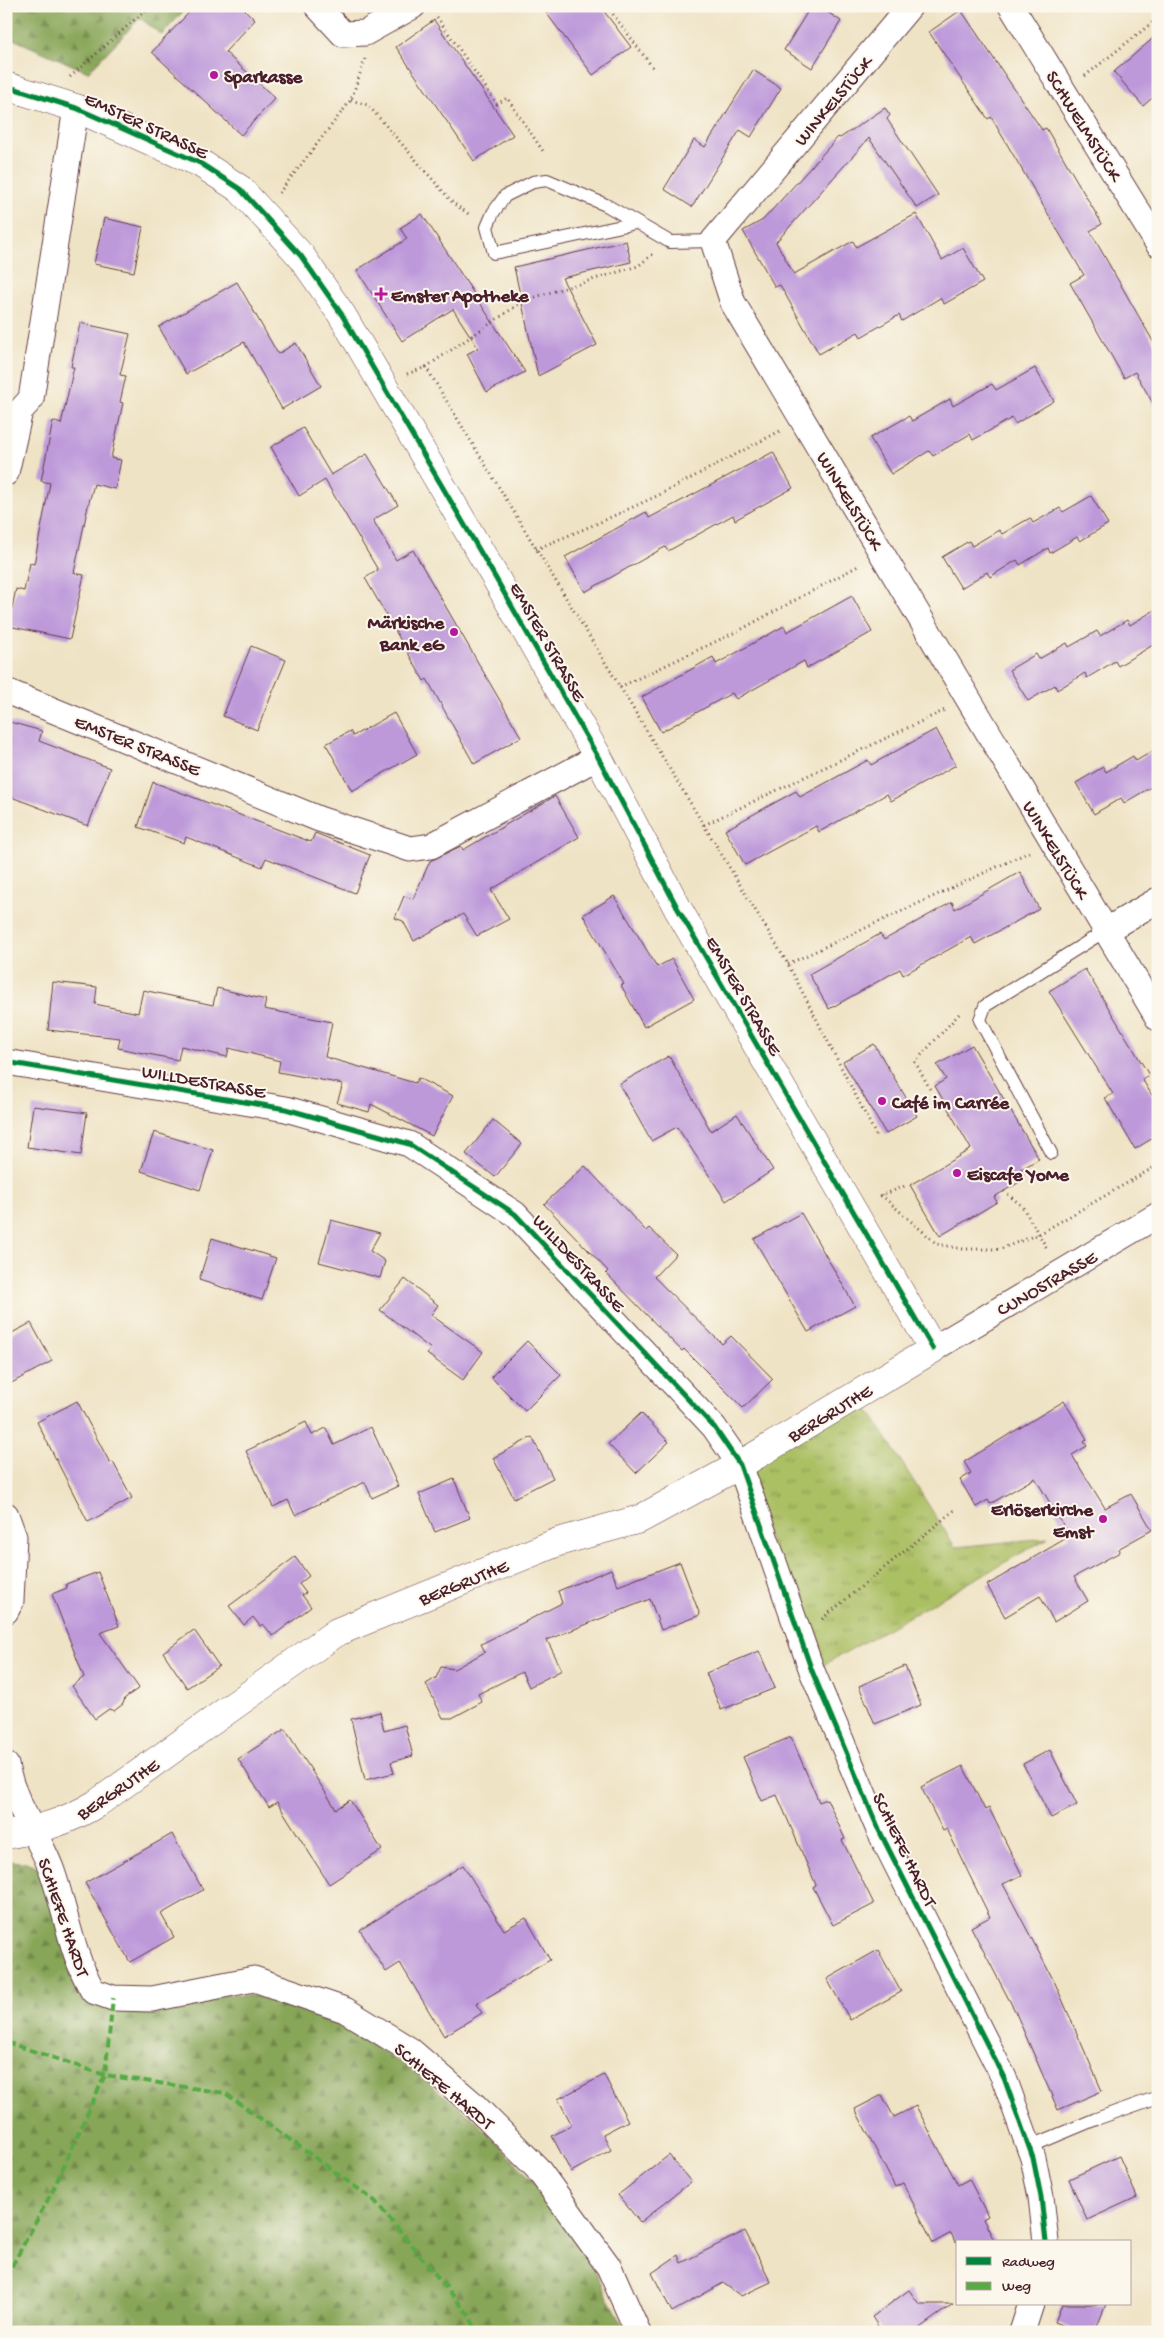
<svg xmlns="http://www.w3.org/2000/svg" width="1164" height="2338" font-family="'Gochi Hand',sans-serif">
  <defs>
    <pattern id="grass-tufts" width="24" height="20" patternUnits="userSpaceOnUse" patternTransform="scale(1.25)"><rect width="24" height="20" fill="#abbf63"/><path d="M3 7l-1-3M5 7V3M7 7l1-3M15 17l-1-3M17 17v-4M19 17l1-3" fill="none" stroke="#8d9b52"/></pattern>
    <pattern id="forest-firs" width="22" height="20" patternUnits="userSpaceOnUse" patternTransform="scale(1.25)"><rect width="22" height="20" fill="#88a659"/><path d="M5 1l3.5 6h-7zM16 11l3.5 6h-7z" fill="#71874a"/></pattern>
  </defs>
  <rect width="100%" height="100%" fill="#fbf7ec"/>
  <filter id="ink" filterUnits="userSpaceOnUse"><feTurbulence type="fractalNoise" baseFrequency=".02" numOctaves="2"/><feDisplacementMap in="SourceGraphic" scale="10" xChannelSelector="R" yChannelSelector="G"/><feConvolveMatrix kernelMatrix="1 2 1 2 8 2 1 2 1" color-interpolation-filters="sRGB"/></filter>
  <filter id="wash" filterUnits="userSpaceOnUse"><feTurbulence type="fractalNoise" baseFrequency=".0096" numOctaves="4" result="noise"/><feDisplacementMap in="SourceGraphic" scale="20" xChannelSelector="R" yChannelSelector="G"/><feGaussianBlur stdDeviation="1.12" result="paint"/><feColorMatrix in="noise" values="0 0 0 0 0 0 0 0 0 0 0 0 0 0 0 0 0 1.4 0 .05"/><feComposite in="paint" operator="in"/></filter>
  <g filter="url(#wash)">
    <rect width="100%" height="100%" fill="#efe3c5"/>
    <path fill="url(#grass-tufts)" stroke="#7a6f47" d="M849,1400l21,12 85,135 93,-9 -230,130 -78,-203z"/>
    <g fill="url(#forest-firs)" stroke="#696242">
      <path d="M6,6h182l-26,29 -22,-17 -52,54 -82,-36z"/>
      <path d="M6,1860l26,4 11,6 38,119 196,8 48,18 79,50 66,50 54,56 48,59 55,102h-621z"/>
    </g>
    <g id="blocks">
      <g fill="#bd99da">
        <path d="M195,6h46l14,14 -30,32 50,46 -34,37 -89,-83z"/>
        <path d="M541,6h59l31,41 -38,28z"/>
        <path d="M811,6h7l23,15 -29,47 -28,-18z"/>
        <path d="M961,10l81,120 4,-2 56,96 -12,7 68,119v62l-23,-40 -11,6 -54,-95 14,-8 -93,-158 -3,2 -59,-87z"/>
        <path d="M434,20l79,115 -39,26 -78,-114z"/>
        <path d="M1158,34v59l-15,13 -29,-34z"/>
        <path d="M753,70l28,18 -30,49 -11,-7 -48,77 -28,-18 30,-49 11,7z"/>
        <path d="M885,108l5,7 -3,4 51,76 -21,13 -48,-70 -93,104 18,32 59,-33 3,6 60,-33 26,46 21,-12 20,34 -39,22 -4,-6 -38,23 -3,-6 -38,22 -3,-5 -39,22 -39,-69 -5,2 -32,-56 20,-11 75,-83 2,1z"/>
        <path d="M422,214l103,158 -38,20 -20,-38 11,-6 -25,-39 -51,32 -45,-71 50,-31 -7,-11z"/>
        <path d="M104,218l39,9 -9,45 -40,-8z"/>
        <path d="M626,241l5,21 -69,16 35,67 -59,31 -24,-109z"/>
        <path d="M237,282l41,72 18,-11 25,43 -39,23 -38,-67 -58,32 -27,-47z"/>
        <path d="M80,323l50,11 -10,41 6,1 -6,26 3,1 -12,55 10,2 -6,29 -21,-5 -6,22 -14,67 10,2 -14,64 -62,-13 8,-37 8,2 6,-28 4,1 16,-81 -9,-2 12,-60 8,3 13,-57h-3z"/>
        <path d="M1035,368l19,33 -39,23 -3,-6 -39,22 -3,-6 -37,22 -4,-5 -38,23 -21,-36 39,-22 3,5 38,-22 3,7 39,-22 4,6z"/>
        <path d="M303,428l28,47 36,-21 31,51 -25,15 23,40 17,-10 108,187 -47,27 -47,-85 -3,2 -59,-103 13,-8 -53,-90 -26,16 -28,-49z"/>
        <path d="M773,452l20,36 -58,32 -2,-5 -65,36 -3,-4 -80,45 -20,-35 81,-45 3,6z"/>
        <path d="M1091,496l17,28 -28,17 -3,-4 -27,16 -2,-5 -28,17 -3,-5 -27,17 -3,-5 -26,16 -19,-31 27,-16 3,5 27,-16 3,4 28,-16 3,5 27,-15 3,4z"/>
        <path d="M852,596l20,36 -65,36 -3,-7 -68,38 -4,-6 -71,39 -19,-35 71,-40 3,7 68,-38 3,6z"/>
        <path d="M1158,608v34l-40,24 -3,-5 -28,17 -2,-5 -28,17 -2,-5 -27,16 -19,-31 27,-16 3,5 28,-16 2,4 28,-16 3,5 27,-16 3,5z"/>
        <path d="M251,646l35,14 -29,70 -34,-14z"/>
        <path d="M394,713l23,41 -65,37 -26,-47 24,-13 3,5z"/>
        <path d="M6,721l36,10 -3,10 71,27 -22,58 -82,-31z"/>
        <path d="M936,729l20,36 -65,36 -4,-7 -68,38 -3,-6 -71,39 -20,-35 71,-39 4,6 68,-37 3,5z"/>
        <path d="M1158,748v35l-34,20 -3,-5 -27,16 -18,-31 27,-16 3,5 27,-16 3,5z"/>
        <path d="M153,782l158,60 4,-9 55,22 -15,38 -89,-35 -4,9 -76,-30 -2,6 -46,-16z"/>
        <path d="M555,796l24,41 -88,53 18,29 -32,17 -14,-22 -49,27 -11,-20 -8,-3 9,-22 9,3 17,-38 31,-15 2,4z"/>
        <path d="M1020,872l19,37 -64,35 -4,-7 -68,38 -3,-6 -71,40 -20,-35 71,-40 4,6 68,-38 3,7z"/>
        <path d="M614,896l43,71 15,-8 22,40 -50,28 -23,-42 3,-1 -41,-69z"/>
        <path d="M1085,969l64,106 -7,4 16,26v30l-23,14 -30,-51 8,-4 -64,-103z"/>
        <path d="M53,982l44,5 -2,17 43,9 5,-23 70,15 4,-17 49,12 -2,9 68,13 -7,35 90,26 3,-5 35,18 -21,40 -61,-32 -2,8 -32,-9 6,-19 -65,-12 2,-11 -51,-13 -2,9 -46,-11 -3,14 -60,-12 2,-10 -72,-8z"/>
        <path d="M874,1044l43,72 -31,18 -43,-72z"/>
        <path d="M972,1045l67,114 -21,12 5,9 -29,17 3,5 -57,34 -30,-51 61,-36 -36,-63 11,-7 -9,-14z"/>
        <path d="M669,1056l42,75 26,-17 36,56 -47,31 -49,-74 -26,14 -32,-57z"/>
        <path d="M33,1106l54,7 -6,42 -54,-8z"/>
        <path d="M493,1120l29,24 -27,33 -29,-23z"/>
        <path d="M154,1132l59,18 -13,40 -59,-19z"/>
        <path d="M585,1166l61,65 3,-3 27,26 -22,23 68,67 9,-8 42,43 -30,29 -59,-59 -2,2 -76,-78 2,-2 -64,-67z"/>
        <path d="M801,1213l54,93 -47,26 -54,-93z"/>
        <path d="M331,1220l49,13 -10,18 15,10 -5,17 -61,-16z"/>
        <path d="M212,1238l64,20 -14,42 -63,-20z"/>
        <path d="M405,1279l33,26 -7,10 52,37 -20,28 -36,-26 4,-5 -51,-39z"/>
        <path d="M31,1323l21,38 -46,25v-50z"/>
        <path d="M527,1341l34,34 -36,36 -34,-34z"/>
        <path d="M77,1401l33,62 3,-1 19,36 -44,24 -51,-100z"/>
        <path d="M1064,1401l23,38 -3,3 3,4 -15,9 33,53 26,-14 21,36 -34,19 2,3 -46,25 14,24 -34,21 -14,-26 -35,21 -18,-32 83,-49 -35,-58 -45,26 -2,-4 -12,7 -16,-27 11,-7 -7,-11z"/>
        <path d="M641,1413l28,29 -33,31 -28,-29z"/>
        <path d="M306,1422l6,13 14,-7 8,17 37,-18 27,59 -26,12 -7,-16 -70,33 -7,-15 -15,7 -27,-56z"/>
        <path d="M532,1437l21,41 -39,20 -21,-40z"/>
        <path d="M454,1479l16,39 -35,14 -16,-38z"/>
        <path d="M295,1557l14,19 -10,8 7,9 -4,2 9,12 -38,29 -10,-12 -3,2 -7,-9 -9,8 -15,-19z"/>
        <path d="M680,1562l20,53 -39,15 -11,-31 -103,41 15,30 -33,17 -7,-15 -44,22 4,8 -30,16h-9l-17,-34 10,-6 5,-11 13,2 31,-17 -4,-8 81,-41 -4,-12 53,-22 7,17z"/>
        <path d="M98,1572l21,54 -19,7 39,55 -14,10 -2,6 -9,7 -5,-2 -14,10 -23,-33 12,-9 -32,-83 15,-6 -1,-4z"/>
        <path d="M194,1630l25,36 -32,22 -24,-36z"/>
        <path d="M759,1651l16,37 -54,22 -15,-37z"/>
        <path d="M905,1666l16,39 -46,19 -16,-38z"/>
        <path d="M380,1712l4,19 21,-6 8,31 -22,6 3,11 -29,7 -14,-61z"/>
        <path d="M285,1729l51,80 14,-9 32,50 -53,34 -52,-82 -8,5 -31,-48z"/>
        <path d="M791,1737l28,65 8,-3 18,40 -3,1 32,64 -41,21 -20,-38 3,-2 -39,-90 -15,6 -19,-44z"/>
        <path d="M1050,1750l27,55 -26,13 -28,-54z"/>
        <path d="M963,1766l22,44 4,-2 33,67 -19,9 52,99 47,108 -44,19 -43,-99 -44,-84 19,-10 -43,-88 -4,2 -22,-44z"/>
        <path d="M172,1834l31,56 -42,24 13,23 -44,25 -45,-79z"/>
        <path d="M463,1865l41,65 22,-12 24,42 -74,44 6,9 -38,23 -44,-73 -14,9 -26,-42z"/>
        <path d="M878,1950l23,42 -51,28 -23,-41z"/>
        <path d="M604,2075l24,46 -25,13 8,16 -40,22 -19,-36 20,-11 -14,-26z"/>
        <path d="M882,2095l12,22 22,-11 42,79 11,-6 19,37 -5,3 12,23h-40l-4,-9 -18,10 -30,-60 -8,4 -40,-78z"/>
        <path d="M669,2155l22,27 -51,40 -22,-27z"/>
        <path d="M1119,2156l18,41 -50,23 -18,-41z"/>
        <path d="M745,2231l26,51 -30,14 -18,-13 -51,29 -20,-39 26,-18 3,8z"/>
        <path d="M909,2290l10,14h34l-39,28h-32l-10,-15z"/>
        <path d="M1062,2304h44l-11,28h-15l-25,-10z"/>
      </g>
    </g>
  </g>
  <g filter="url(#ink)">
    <use href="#blocks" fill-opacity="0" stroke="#633c42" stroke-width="1"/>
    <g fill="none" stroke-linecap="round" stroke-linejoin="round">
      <defs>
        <g id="service">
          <path d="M636,223l-142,30 -7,-26 6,-14 12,-17 28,-14 14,-2 59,25 64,37 43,-1"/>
          <path d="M1051,1153l-71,-133 5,-14 120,-75"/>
          <path d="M1029,2147l67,-28 62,-22"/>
        </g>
        <g id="minor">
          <path d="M317,6l26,28 22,-1 48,-27"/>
          <path d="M910,6l-197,235 20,62 425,715"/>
          <path d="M1011,6l147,238"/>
          <path d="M6,473l14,-62 11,-12 45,-291"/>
          <path d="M6,691l313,128 91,30 21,-3 167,-89"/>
          <path d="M1105,931l53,-31"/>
          <path d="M6,1062l280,47 123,35 106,70 199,213 26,38 72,206 66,157 126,250 29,80 8,39 5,45"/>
          <path d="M933,1349l225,-134"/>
          <path d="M6,1515l8,22 -3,64 -5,10"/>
          <path d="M6,1765c7,38 33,70 46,106 14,40 19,83 41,120l20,7 39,1 102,-20 91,31 65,40 63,54 64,64 72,99 29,65"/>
          <path d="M1022,2332l9,-28"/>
        </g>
        <path id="tertiary" d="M6,86l70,22 124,55 40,26 61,67 41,59 153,262 103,180 80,152 255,440 -193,116 -100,54 -82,23 -221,90 -241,172c-30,18 -55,25 -90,31"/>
      </defs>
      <use href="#service" stroke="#633c42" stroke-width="14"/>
      <use href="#minor" stroke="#633c42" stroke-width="27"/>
      <use href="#tertiary" stroke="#633c42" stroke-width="29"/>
      <g stroke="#633c42" stroke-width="3" stroke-dasharray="1 4" stroke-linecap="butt">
        <path d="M607,6l46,62"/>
        <path d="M437,17l60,87 10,-6 38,56"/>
        <path d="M1085,76l73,-58"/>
        <path d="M70,77l80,-71"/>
        <path d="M351,100l17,5 85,98 17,12"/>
        <path d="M279,193l72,-93 14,-41"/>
        <path d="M426,367l99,-67 113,-34 15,-12"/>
        <path d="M407,374l19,-7 362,597 89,173"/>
        <path d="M536,549l60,-25 63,-29 121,-64"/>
        <path d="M620,687l122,-58 116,-63"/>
        <path d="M704,825l241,-115"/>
        <path d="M788,964l241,-112"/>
        <path d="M930,1089l-15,-27 45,-49"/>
        <path d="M1004,1191l18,15 26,44"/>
        <path d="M881,1195l56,49 26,5h37l39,-15 119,-69"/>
        <path d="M880,1196l25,-10"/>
        <path d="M822,1619l135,-111"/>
      </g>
      <use href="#service" stroke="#fff" stroke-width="12"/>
      <use href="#minor" stroke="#fff" stroke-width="25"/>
      <use href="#tertiary" stroke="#fff" stroke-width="28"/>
      <g stroke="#57aa44" stroke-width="4" stroke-dasharray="8 4" stroke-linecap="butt">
        <path d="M6,2042l99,33 8,-77"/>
        <path d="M6,2277l46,-85 53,-117 120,18 150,108 94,114 8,17"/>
      </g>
      <defs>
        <g id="cycleway">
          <path d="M6,86l70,22 124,55 40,26 61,67 41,59 153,262 103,180 80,152 255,440"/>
          <path d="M6,1062l280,47 123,35 106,70 199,213 26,38 72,206 66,157 126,250 29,80 8,39 5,45"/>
        </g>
      </defs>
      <use href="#cycleway" stroke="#fbf7ec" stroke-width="8"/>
      <use href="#cycleway" stroke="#00873e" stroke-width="5"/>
    </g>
  </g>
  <g fill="#b5179e" stroke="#fbf7ec" stroke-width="2">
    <circle cx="214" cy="75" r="5"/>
    <path d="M378.5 286.5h5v5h5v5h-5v5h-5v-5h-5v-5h5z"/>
    <circle cx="454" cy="632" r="5"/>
    <circle cx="882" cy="1101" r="5"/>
    <circle cx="957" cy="1173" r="5"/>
    <circle cx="1103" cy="1519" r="5"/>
  </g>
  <g text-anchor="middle" stroke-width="4" stroke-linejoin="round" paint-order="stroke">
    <g font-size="19" font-weight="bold" fill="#4a1f2b" stroke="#fbf7ec" text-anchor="start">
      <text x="224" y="82">Sparkasse</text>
      <text x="391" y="301">Emster Apotheke</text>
      <text x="444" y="628" text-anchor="end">Märkische<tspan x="444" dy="22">Bank eG</tspan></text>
      <text x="892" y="1108">Café im Carrée</text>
      <text x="967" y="1180">Eiscafe YoMe</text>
      <text x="1093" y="1515" text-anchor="end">Erlöserkirche<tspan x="1093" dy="22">Emst</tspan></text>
    </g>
    <g font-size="19" fill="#4a1f2b" stroke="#fbf7ec">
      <text transform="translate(832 100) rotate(-50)" y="7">WINKELSTÜCK</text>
      <text transform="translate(147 124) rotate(25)" y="7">EMSTER STRASSE</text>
      <text transform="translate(1085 125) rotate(58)" y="7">SCHWELMSTÜCK</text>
      <text transform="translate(851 500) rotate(59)" y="7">WINKELSTÜCK</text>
      <text transform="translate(549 641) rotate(60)" y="7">EMSTER STRASSE</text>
      <text transform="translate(138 744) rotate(22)" y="7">EMSTER STRASSE</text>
      <text transform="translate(1057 849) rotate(59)" y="7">WINKELSTÜCK</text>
      <text transform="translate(745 995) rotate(60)" y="7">EMSTER STRASSE</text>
      <text transform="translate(204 1080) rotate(10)" y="7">WILLDESTRASSE</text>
      <text transform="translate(580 1262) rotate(47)" y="7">WILLDESTRASSE</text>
      <text transform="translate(1046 1282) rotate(-30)" y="7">CUNOSTRASSE</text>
      <text transform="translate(829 1412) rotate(-31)" y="7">BERGRUTHE</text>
      <text transform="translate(463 1581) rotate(-22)" y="7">BERGRUTHE</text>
      <text transform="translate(117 1788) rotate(-34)" y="7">BERGRUTHE</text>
      <text transform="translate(906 1849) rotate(64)" y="7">SCHIEFE HARDT</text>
      <text transform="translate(65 1917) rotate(71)" y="7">SCHIEFE HARDT</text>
      <text transform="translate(445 2085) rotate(40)" y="7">SCHIEFE HARDT</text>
    </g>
  </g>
  <rect width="1164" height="2338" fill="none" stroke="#fbf7ec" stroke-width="25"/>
  <rect x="956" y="2240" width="175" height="65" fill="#fbf7ec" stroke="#b4a19f"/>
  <rect x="966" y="2257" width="25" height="8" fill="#00873e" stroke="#b4a19f"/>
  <text x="1002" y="2266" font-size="15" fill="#4a1f2b">Radweg</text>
  <rect x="966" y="2282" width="25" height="8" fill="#57aa44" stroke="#b4a19f"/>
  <text x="1002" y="2290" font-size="15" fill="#4a1f2b">Weg</text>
</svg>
